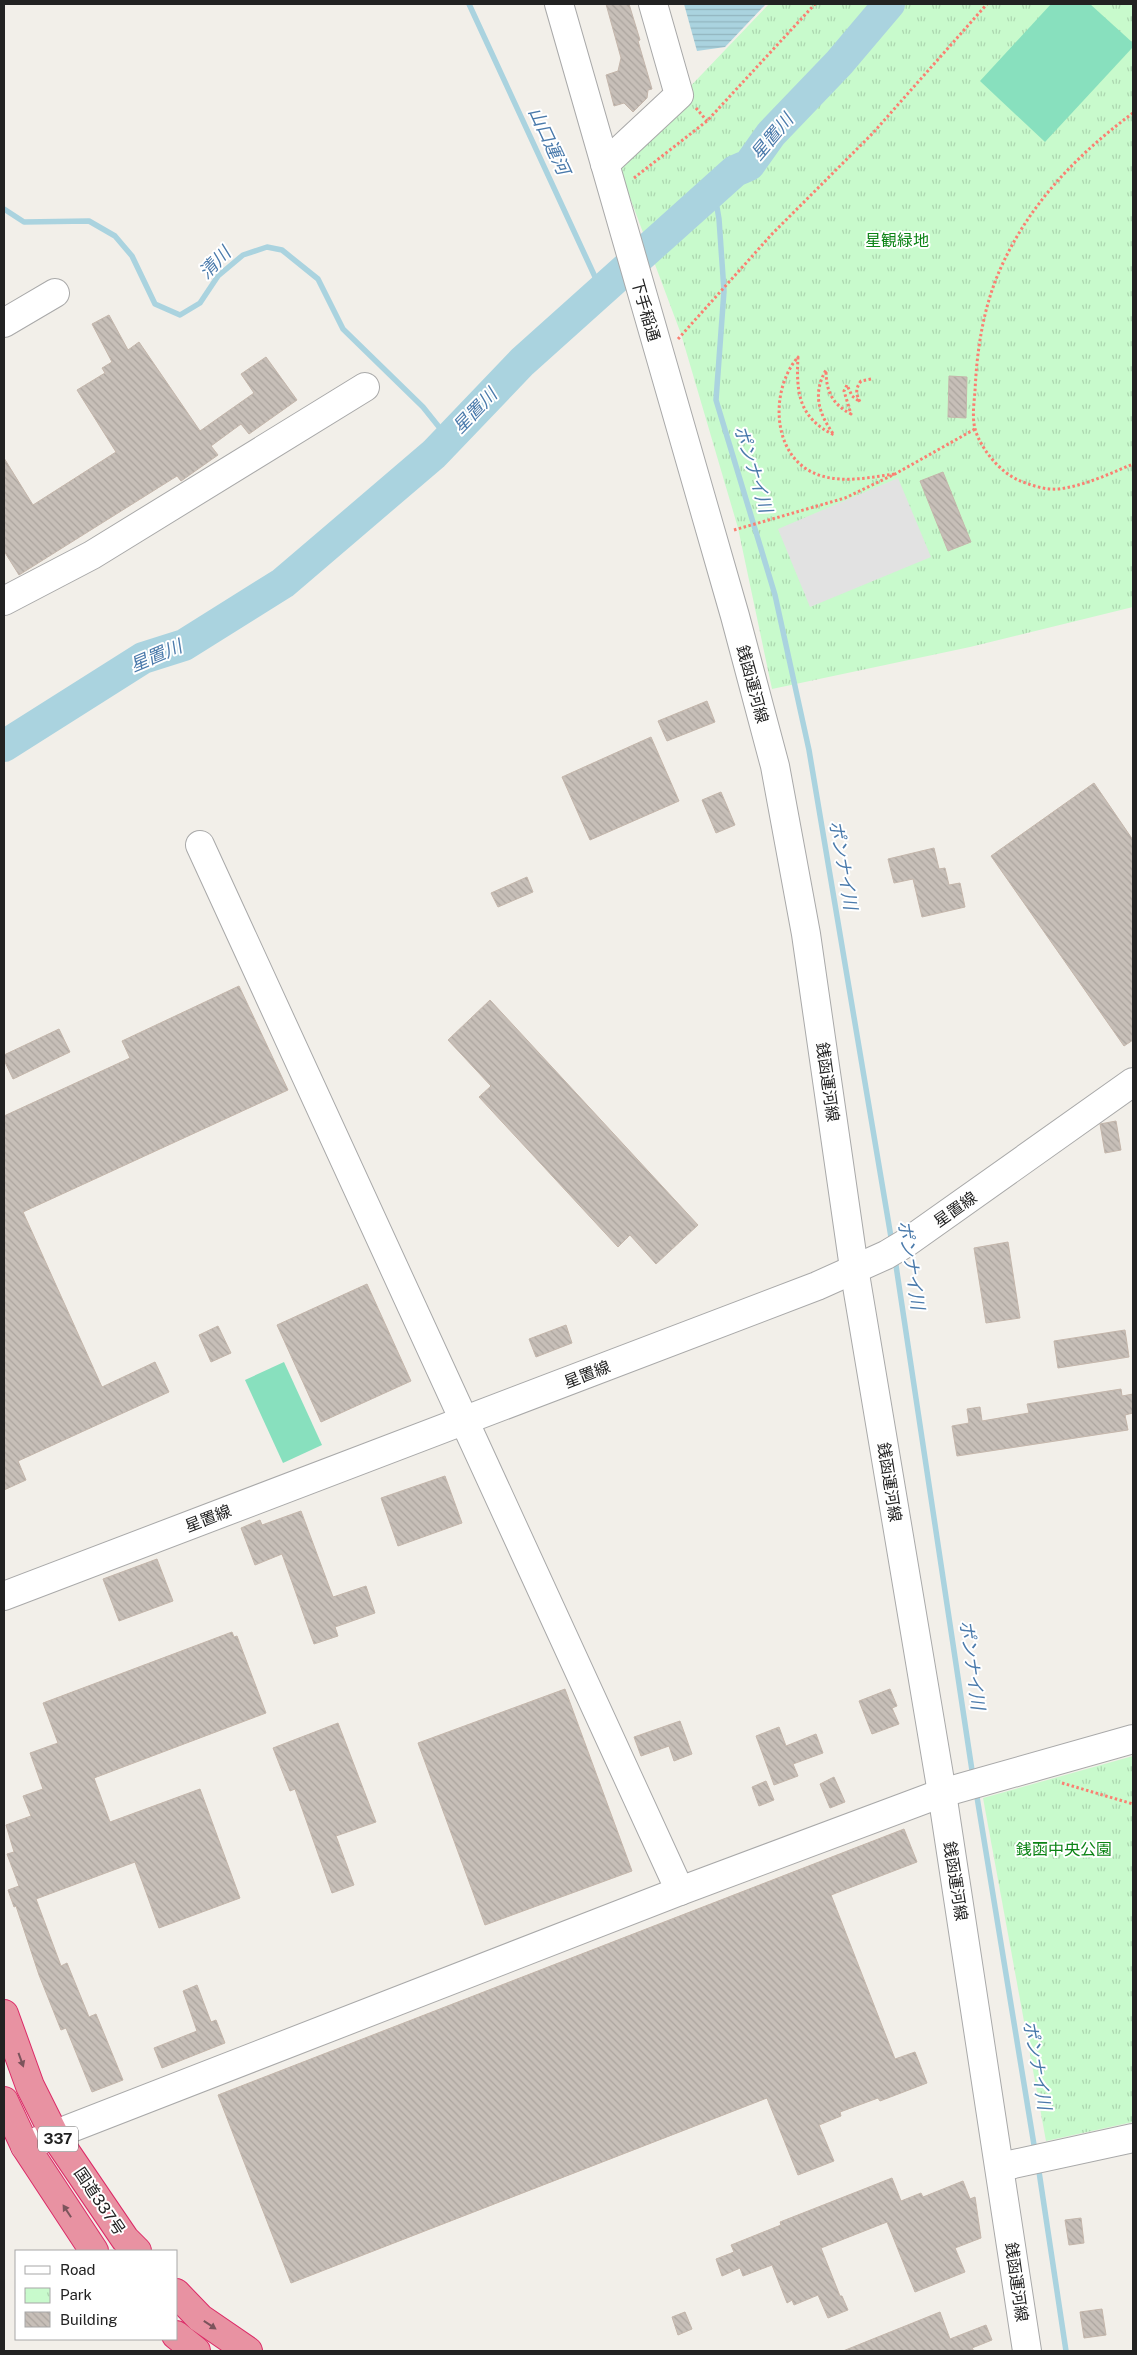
<svg xmlns="http://www.w3.org/2000/svg" width="1137" height="2355" font-family="'Public Sans','Noto Sans JP',sans-serif">
  <defs>
    <pattern id="park-tufts" width="24" height="20" patternUnits="userSpaceOnUse" patternTransform="scale(1.25)"><rect width="24" height="20" fill="#c8facc"/><path d="M3 7l-1-3M5 7V3M7 7l1-3M15 17l-1-3M17 17v-4M19 17l1-3" fill="none" stroke="#acd6af"/></pattern>
    <pattern id="water-rules" width="6" height="5" patternUnits="userSpaceOnUse" patternTransform="scale(1.25)"><rect width="6" height="5" fill="#aad3df"/><path d="M0 2.5h6" fill="none" stroke="#92b5bf"/></pattern>
    <pattern id="building-back-hatch" width="6" height="6" patternUnits="userSpaceOnUse" patternTransform="scale(1.25)"><rect width="6" height="6" fill="#c7bfb8"/><path d="M-1 5l2 2M0 0l6 6M5-1l2 2" fill="none" stroke="#aba49e"/></pattern>
  </defs>
  <rect width="100%" height="100%" fill="#f2efe9"/>
  <g fill="url(#park-tufts)">
    <path d="M769,4h364v603l-163,40 -198,42 -34,-161 -57,-194 -64,-171z"/>
    <path d="M1133,1756v366l-87,19 -63,-343z"/>
  </g>
  <g fill="#88e0be">
    <path d="M1051,4h39l43,39v4l-88,95 -65,-61z"/>
    <path d="M284,1362l38,83 -39,18 -38,-83z"/>
  </g>
  <path fill="#e2e2e2" d="M898,478l33,79 -121,50 -32,-78z"/>
  <path fill="url(#water-rules)" d="M684,4h82l-41,43 -28,4z"/>
  <g fill="none" stroke-linecap="round" stroke-linejoin="round">
    <g stroke="#aad3df" stroke-width="5.5">
      <path d="M469,4l133,288"/>
      <path d="M714,190l5,29 5,72 -8,109 59,195 34,155 83,493"/>
      <path d="M4,209l20,13 65,-1 26,15 17,20 23,48 25,11 20,-12 18,-27 25,-21 24,-8 15,3 36,29 25,50 80,78 24,30"/>
      <path d="M895,1259l78,518"/>
      <path d="M976,1791l59,360"/>
      <path d="M1038,2165l28,186"/>
    </g>
    <path stroke="#aad3df" stroke-width="32" d="M4,746l139,-88 41,-13 99,-62 151,-129 88,-92 213,-191 14,-6 22,-31 68,-71 50,-59"/>
  </g>
  <g fill="url(#building-back-hatch)" stroke="#c4b6ab">
    <path d="M606,4h23l11,36 -2,1 14,48 -4,1 -1,8 -14,14 -9,-9 -10,3 -8,-31 12,-4 3,-13z"/>
    <path d="M109,315l19,35 11,-8 61,89 54,-38 -13,-19 25,-17 31,43 -48,34 -8,-10 -30,22 7,9 -37,26 -4,-5 -158,99 -15,-24v-93l29,47 83,-53 -39,-62 28,-17 -3,-5 10,-6 -20,-38z"/>
    <path d="M949,376l18,1 -1,41 -18,-1z"/>
    <path d="M943,472l28,70 -23,9 -28,-70z"/>
    <path d="M707,701l8,21 -48,19 -9,-20z"/>
    <path d="M651,737l28,64 -89,39 -28,-63z"/>
    <path d="M1094,783l39,57v200l-9,6 -133,-190z"/>
    <path d="M721,792l14,33 -19,8 -14,-33z"/>
    <path d="M934,848l5,21 6,-1 4,17 11,-2 5,24 -43,10 -9,-38 -19,4 -6,-24z"/>
    <path d="M527,877l6,15 -35,15 -7,-14z"/>
    <path d="M239,986l49,104 -265,122 79,175 53,-25 14,30 -151,69 8,19 -22,10v-374l126,-58 -8,-17z"/>
    <path d="M490,1000l208,225 -42,39 -26,-29 -12,12 -139,-150 12,-11 -43,-46z"/>
    <path d="M59,1029l11,23 -57,27 -9,-19v-5z"/>
    <path d="M1116,1121l5,29 -16,3 -5,-29z"/>
    <path d="M1008,1242l12,76 -34,5 -12,-75z"/>
    <path d="M367,1284l44,97 -90,41 -44,-97z"/>
    <path d="M566,1325l6,18 -36,14 -7,-18z"/>
    <path d="M218,1326l13,27 -20,9 -12,-27z"/>
    <path d="M1125,1330l4,27 -71,11 -4,-27z"/>
    <path d="M1121,1389l1,7 11,-2v19l-8,2 3,15 -171,26 -5,-30 17,-3 -2,-14 13,-2 2,14 47,-8 -2,-9z"/>
    <path d="M445,1476l17,47 -64,23 -17,-48z"/>
    <path d="M301,1511l32,86 33,-11 9,27 -40,14 3,9 -24,8 -32,-90 -27,11 -14,-37 19,-8 2,5z"/>
    <path d="M157,1559l16,42 -54,20 -16,-42z"/>
    <path d="M232,1632l2,5 3,-1 29,77 -172,65 16,44 90,-33 40,109 -81,30 -24,-66 -99,37 25,67 6,-3 22,54 7,-3 27,66 -31,12 -26,-64 -5,2 -22,-55 -23,-69 -2,1 -6,-17 11,-4 -12,-32 7,-2 -8,-27 25,-9 -8,-20 20,-7 -13,-36 28,-10 -15,-40z"/>
    <path d="M565,1689l67,182 -147,54 -67,-182z"/>
    <path d="M890,1689l7,17 -5,2 7,16 -27,10 -13,-33z"/>
    <path d="M680,1721l12,33 -18,7 -5,-15 -28,10 -7,-19z"/>
    <path d="M338,1723l38,99 -40,14 18,49 -22,8 -37,-104 -5,2 -17,-43z"/>
    <path d="M779,1727l7,19 30,-12 7,19 -30,11 5,12 -24,9 -18,-49z"/>
    <path d="M834,1777l11,25 -15,6 -10,-24z"/>
    <path d="M766,1781l8,19 -15,6 -7,-19z"/>
    <path d="M904,1829l13,33 -86,33 64,164 20,-7 12,31 -47,18 -2,-3 -38,14 1,4 -22,9 15,36 -36,14 -31,-77 -476,185 -73,-188z"/>
    <path d="M197,1985l14,37 5,-2 9,23 -63,25 -8,-20 43,-17 -14,-40z"/>
    <path d="M892,2178l9,23 20,-8 2,4 40,-16 7,18 5,-2 6,41 -26,10 10,24 -50,20 -28,-70 -66,26 19,48h2l6,14 -20,8 -10,-23 -24,10 -2,-5 -5,3 -15,-38 -29,11 -3,-8 -18,8 -6,-17 18,-7 -3,-7 50,-20 -1,-3z"/>
    <path d="M1081,2218l3,25 -15,2 -4,-25z"/>
    <path d="M1102,2309l4,26 -22,3 -4,-26z"/>
    <path d="M685,2312l7,17 -14,6 -6,-18z"/>
    <path d="M940,2312l10,27 36,-14 6,15 -20,8 2,3h-131z"/>
  </g>
  <g fill="none" stroke-linecap="round" stroke-linejoin="round">
    <defs>
      <g id="minor">
        <path d="M559,4l176,612 40,150 31,168 48,334 88,525 85,558"/>
        <path d="M605,164l74,-69 -26,-91"/>
        <path d="M4,323l51,-30"/>
        <path d="M4,601l88,-46 273,-168"/>
        <path d="M200,845l480,1046"/>
        <path d="M4,1596l813,-310 69,-31 20,-12 227,-161"/>
        <path d="M25,2146l655,-255 262,-98 191,-54"/>
        <path d="M1000,2167l133,-29"/>
      </g>
      <g id="highway">
        <path d="M4,2014l26,72 25,50 70,103 12,12"/>
        <path d="M4,2101l21,45 69,105"/>
        <path d="M176,2293l24,25 48,33"/>
        <path d="M176,2335l20,16"/>
      </g>
    </defs>
    <use href="#minor" stroke="#a9a9a9" stroke-width="30"/>
    <use href="#highway" stroke="#dc2a67" stroke-width="30"/>
    <g stroke="#fa8072" stroke-width="3" stroke-dasharray="2.5 2.5" stroke-linecap="butt">
      <path d="M696,108l11,13"/>
      <path d="M1133,113c-54,40 -101,88 -130,150 -19,40 -26,84 -28,128 -1,12 -3,26 0,38 6,20 24,42 43,51 12,5 26,10 40,9 26,-3 51,-15 75,-25"/>
      <path d="M634,178l73,-57 108,-117"/>
      <path d="M678,339l94,-105 101,-101 114,-129"/>
      <path d="M871,379l-10,2c-6,8 -5,13 -1,21l-8,-6 -5,-11 -3,6 7,23c-19,-10 -25,-23 -25,-44 -14,24 -7,44 8,65 -35,-17 -38,-42 -36,-78 -30,35 -26,105 24,119 23,7 50,1 73,-2"/>
      <path d="M734,530l111,-32 50,-24 80,-45"/>
      <path d="M1062,1783l71,21"/>
    </g>
    <use href="#minor" stroke="#fff" stroke-width="28"/>
    <use href="#highway" stroke="#e892a2" stroke-width="28"/>
  </g>
  <defs><path id="oneway-solid" d="M-6-.8H1V-3.2L6.5 0L1 3.2V.8H-6Z" transform="scale(1.25)"/></defs>
  <g fill="#7b545c">
    <use href="#oneway-solid" transform="translate(21 2060) rotate(70)"/>
    <use href="#oneway-solid" transform="translate(67 2211) rotate(-123)"/>
    <use href="#oneway-solid" transform="translate(210 2325) rotate(34)"/>
  </g>
  <g text-anchor="middle" stroke-width="4" stroke-linejoin="round" paint-order="stroke">
    <rect fill="#fff" stroke="#646464" stroke-width="1" x="38" y="2126.5" width="40" height="25" rx="4"/>
    <g font-size="15" font-weight="bold" fill="#222">
      <text x="58" y="2144">337</text>
    </g>
    <g font-size="16" fill="#0c8416" stroke="#fff">
      <text x="897" y="246">星観緑地</text>
      <text x="1064" y="1855">銭函中央公園</text>
    </g>
    <g font-size="16" fill="#222" stroke="#fff">
      <text transform="translate(646 310) rotate(74)" y="6">下手稲通</text>
      <text transform="translate(753 684) rotate(75)" y="6">銭函運河線</text>
      <text transform="translate(828 1082) rotate(82)" y="6">銭函運河線</text>
      <text transform="translate(955 1209) rotate(-35)" y="6">星置線</text>
      <text transform="translate(587 1374) rotate(-21)" y="6">星置線</text>
      <text transform="translate(890 1482) rotate(81)" y="6">銭函運河線</text>
      <text transform="translate(208 1518) rotate(-21)" y="6">星置線</text>
      <text transform="translate(956 1881) rotate(81)" y="6">銭函運河線</text>
      <text transform="translate(100 2201) rotate(56)" y="6">国道337号</text>
      <text transform="translate(1017 2282) rotate(82)" y="6">銭函運河線</text>
    </g>
    <g font-size="18" font-style="italic" fill="#4a7aab" stroke="#fff">
      <text transform="translate(772 137) rotate(-50)" y="6">星置川</text>
      <text transform="translate(549 141) rotate(65)" y="6">山口運河</text>
      <text transform="translate(215 263) rotate(-46)" y="6">清川</text>
      <text transform="translate(475 411) rotate(-46)" y="6">星置川</text>
      <text transform="translate(753 469) rotate(73)" y="6">ポンナイ川</text>
      <text transform="translate(156 656) rotate(-23)" y="6">星置川</text>
      <text transform="translate(843 865) rotate(80)" y="6">ポンナイ川</text>
      <text transform="translate(911 1265) rotate(81)" y="6">ポンナイ川</text>
      <text transform="translate(972 1665) rotate(82)" y="6">ポンナイ川</text>
      <text transform="translate(1037 2065) rotate(80)" y="6">ポンナイ川</text>
    </g>
  </g>
  <rect width="1137" height="2355" fill="none" stroke="#222222" stroke-width="10"/>
  <rect x="15" y="2250" width="162" height="90" fill="#ffffff" stroke="#a7a7a7"/>
  <rect x="25" y="2266" width="25" height="8" fill="#ffffff" stroke="#a7a7a7"/>
  <text x="60" y="2275" font-size="15" fill="#222222">Road</text>
  <rect x="25" y="2288" width="25" height="15" fill="url(#park-tufts)" stroke="#a7a7a7"/>
  <text x="60" y="2300" font-size="15" fill="#222222">Park</text>
  <rect x="25" y="2312" width="25" height="15" fill="url(#building-back-hatch)" stroke="#a7a7a7"/>
  <text x="60" y="2325" font-size="15" fill="#222222">Building</text>
</svg>
